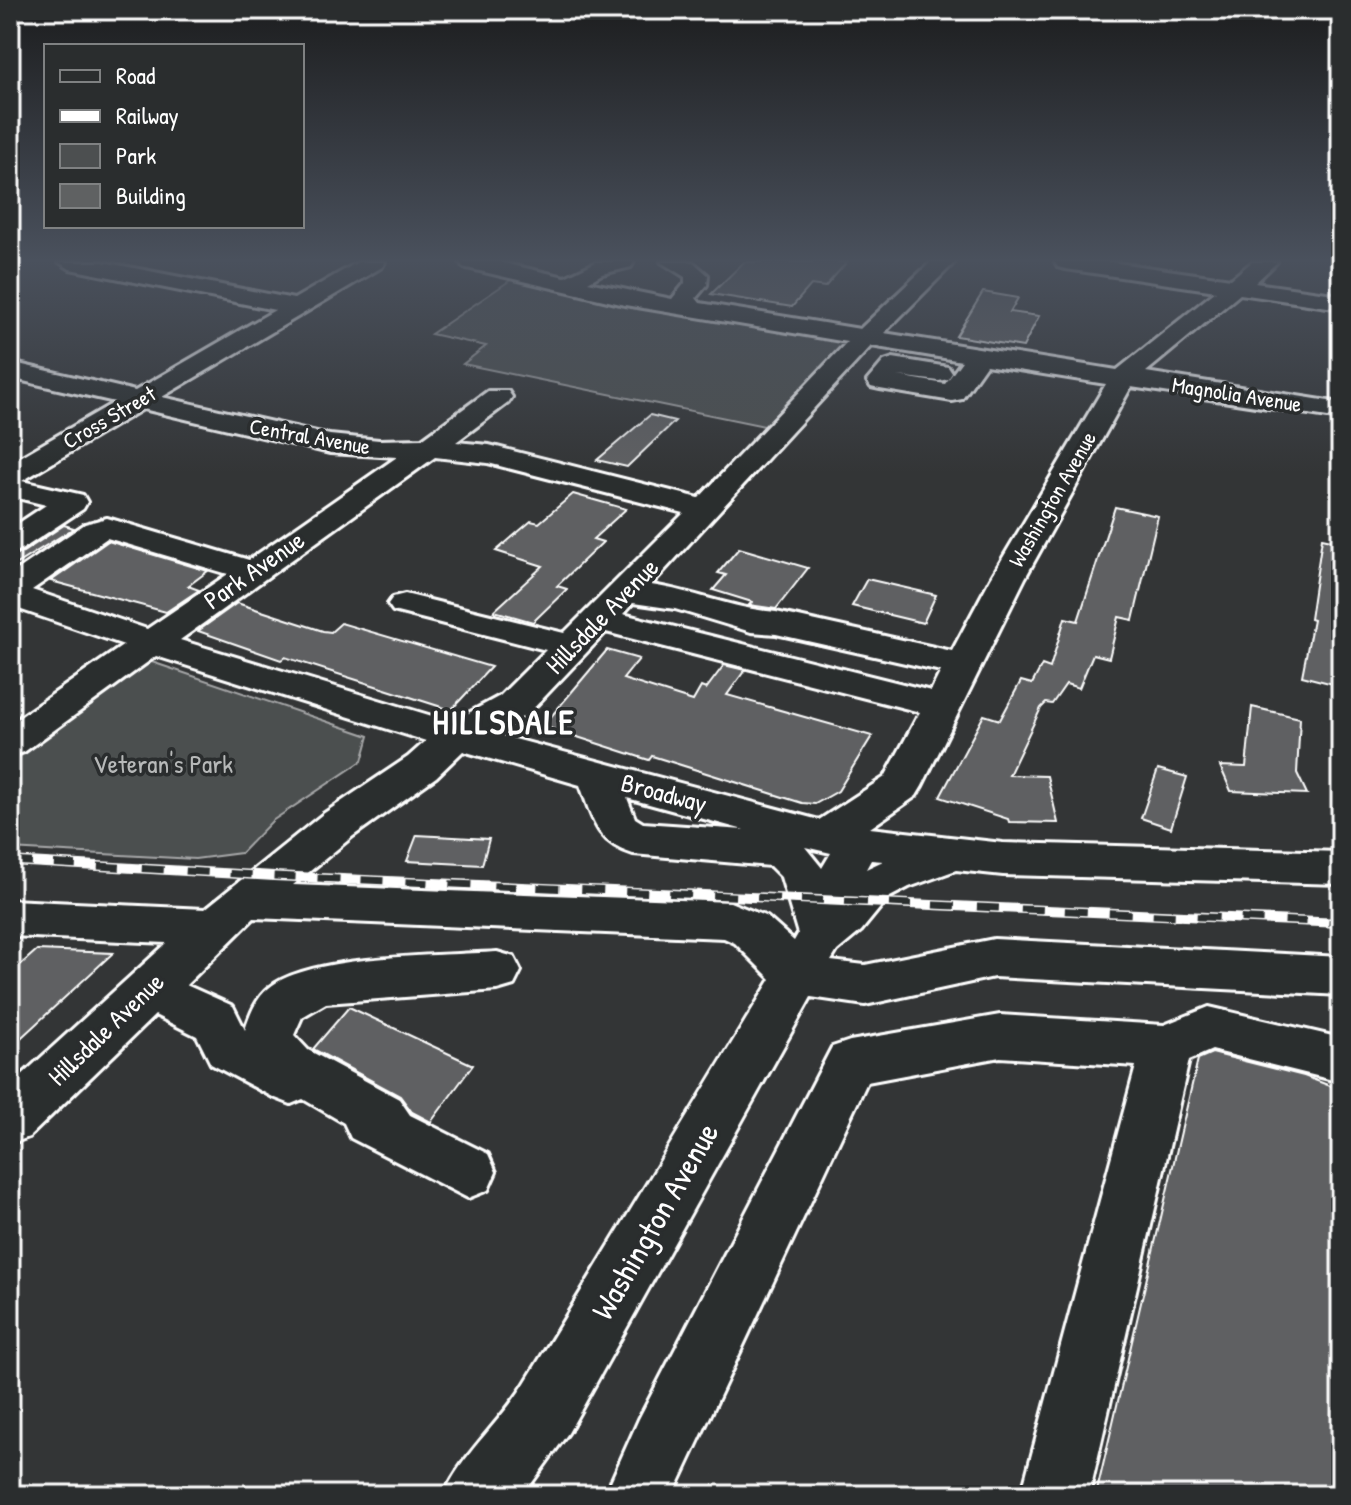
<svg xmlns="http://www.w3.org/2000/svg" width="1351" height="1505" font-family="'Patrick Hand',sans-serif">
  <rect width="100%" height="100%" fill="#333536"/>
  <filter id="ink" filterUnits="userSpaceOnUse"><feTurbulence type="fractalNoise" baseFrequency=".0125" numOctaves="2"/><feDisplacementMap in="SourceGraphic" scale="16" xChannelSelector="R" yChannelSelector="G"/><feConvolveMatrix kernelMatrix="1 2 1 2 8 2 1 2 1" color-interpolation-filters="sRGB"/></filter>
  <g filter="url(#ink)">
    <g fill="#4c4f50" stroke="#a6a7a8" stroke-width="2">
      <path d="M518,275l347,63 -86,91 -316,-65 23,-18 -55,-12z"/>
      <path d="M146,660l223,76 -7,25 -90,60 -31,32 -46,6 -185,-10v-85z"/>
    </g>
    <g fill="#5f6162" stroke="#fff" stroke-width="2">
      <path d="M744,262h103l-22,25 -14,-2 -19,22 -81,-13z"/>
      <path d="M983,292l35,6 -8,14 29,4 -16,31 -67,-11z"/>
      <path d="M650,415l25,6 -48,46 -30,-7z"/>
      <path d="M573,494l53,15 -33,30 10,3 -46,44 10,3 -34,33 -39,-11 49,-45 -47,-15 35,-30 8,2z"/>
      <path d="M1115,507l43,9 -25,104 -14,-3 -10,41 -16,-4 -14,34 -13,-4 -14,20 -6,-1 -5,5 -32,67 38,1 11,47 -49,-1 -1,-3 -68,-22 44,-82 16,5 21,-39 11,3 10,-19 8,3 15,-50 13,3z"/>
      <path d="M64,525l10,3 -64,40v-12l13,-4z"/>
      <path d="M1322,538l19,4v144l-39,-10 11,-56 -3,-1z"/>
      <path d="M108,541l100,30 -20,15 11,4 -33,22 -115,-31z"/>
      <path d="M739,548l69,20 -32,41 -27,-4 3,-3 -39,-12 13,-15 -8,-2z"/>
      <path d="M867,579l69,16 -13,28 -71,-17z"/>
      <path d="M237,603l86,28 8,1 10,-9 150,44 -40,43 -166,-53 -4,3 -83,-29z"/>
      <path d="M607,650l32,9 -16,20 70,22 8,-14 5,2 18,-24 21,5 -18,25 145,41 -34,55 -23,13 -13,-1 -150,-47 -3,4 -106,-34z"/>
      <path d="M1252,707l48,11 -3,55 10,21 -76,-3 -11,-25 26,1z"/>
      <path d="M1158,769l29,8 -16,51 -30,-10z"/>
      <path d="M417,835l72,4 -7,26 -75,-4z"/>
      <path d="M37,950l76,3 -103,95v-74z"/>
      <path d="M349,1007l124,58 -42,57 -19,-10 -12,-16 -87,-47z"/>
      <path d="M1212,1053l92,23 37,14v405h-245l102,-436z"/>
    </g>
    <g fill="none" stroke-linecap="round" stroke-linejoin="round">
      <defs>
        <g id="minor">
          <path d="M59,262h44l191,37 64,-37h27l-3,5 -220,130 168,38 49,5 43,-1 66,-48h20l4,6 -4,6 -52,39 33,3 210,53 148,-156 -222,-37 -162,-38 -3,-5h39l66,15 31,-15h38l-3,5 -29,7 -14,8 84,17 13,-16v-6l-24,-15h32l15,13 -1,10 -11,13 4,5 160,26 71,-67h24l-71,71 233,37 99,-79 -150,-22 -8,-2 -3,-5h56l120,17 21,-17h25l-22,21 86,12v14l-101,-15 -94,78 195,31v16l-210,-32 -106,191 -103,208 -6,10 -46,32 133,15 338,9v32l-338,-9 -47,-5 -47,17 -21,11 -27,33 -24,20 -6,10 34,4 129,-26 347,18v38l-347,-18 -129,28 -54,-8 -243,436 -45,62h-79c18,-41 57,-73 81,-112 83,-134 164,-270 246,-404l-36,-36 -11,-5 -470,-20 -68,67 47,21 12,24c5,-15 11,-32 24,-42 40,-34 173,-32 228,-36l17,5 7,14 -7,14 -17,5 -171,13 -24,14 -8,18 14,15 91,49 11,16 78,39 8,18 -8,18 -20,8 -117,-60 -7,-15 -41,-24 -12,5 -18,-7 -62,-33 -14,-28 -42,-21 -126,122 -19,7v-58l157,-143 -157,-7v-36l195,9 118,-95 85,-57 18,-16 -270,-85 -132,96 -14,4v-32l114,-79 -114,-39v-31l75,-51 22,-6 142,42 148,-103 -67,-4 -187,-44 -121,72 61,14 4,7 -4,7 -62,41 -11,3v-24l36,-24 -36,-9v-33l105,-61 -105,-24v-16l125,29 140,-81 -205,-41zM871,346l91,15 -17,23 -47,-8 41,5 9,-2 4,-6 -4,-6 -55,-9 -9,3 -17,20 4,6 9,2 72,12 10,-2 24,-34 120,19 -115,194 -39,73 -176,-39c-43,-3 -83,-21 -125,-27zM435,457l53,6 196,50 -120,120 -159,-39 -12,3 -5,7 5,7 153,39 -46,46 -48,26 -272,-82zM107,538l121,36 -81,55 -115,-39zM633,603l42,6 76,23 25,2 165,37 -10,20 -308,-77zM606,632l314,80 -35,65 -66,43 -327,-87 36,-19zM463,751l117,34c13,34 15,57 53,69l137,12 11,11 17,57 -4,7 -27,-24 -37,-15 -437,-17 60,-49 83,-59zM627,798l117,32 -101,-7 -8,-5zM805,847l26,6 -9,15zM871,860l12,1 -17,8z"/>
          <path d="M1209,1007l132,31v44l-129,-32 -23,10 -100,435h-68l115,-429 -136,-9 -133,25 -194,413h-68l34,-76 193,-372 18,-6 150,-26 164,10z"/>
        </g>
      </defs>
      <use href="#minor" stroke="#fff" stroke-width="6"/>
      <use href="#minor" fill="#2a2d2e" fill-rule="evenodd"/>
      <defs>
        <path id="rail" d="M10,861l264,15 1067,47"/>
      </defs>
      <use href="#rail" stroke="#fff" stroke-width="10"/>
      <use href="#rail" stroke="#2a2d2e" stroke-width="7" stroke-dasharray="22" stroke-linecap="butt"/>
    </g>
  </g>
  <linearGradient id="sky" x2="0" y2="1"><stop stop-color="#1c1d1e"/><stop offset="0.55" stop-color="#4a515d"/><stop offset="1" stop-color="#4a515d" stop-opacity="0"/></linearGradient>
  <rect width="1351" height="473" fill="url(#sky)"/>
  <g text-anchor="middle" stroke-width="7" stroke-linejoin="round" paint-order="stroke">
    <g font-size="22" fill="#fff" stroke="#2a2d2e">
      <text transform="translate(1237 394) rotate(9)" y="8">Magnolia Avenue</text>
      <text transform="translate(109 417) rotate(-30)" y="8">Cross Street</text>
      <text transform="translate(310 436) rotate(10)" y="8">Central Avenue</text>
      <text transform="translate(1052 499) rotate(-60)" y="8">Washington Avenue</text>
    </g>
    <g font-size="26" fill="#fff" stroke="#2a2d2e">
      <text transform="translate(254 570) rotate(-35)" y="9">Park Avenue</text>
      <text transform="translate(602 616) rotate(-46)" y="9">Hillsdale Avenue</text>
      <text transform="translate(664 793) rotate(15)" y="9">Broadway</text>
      <text transform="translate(106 1029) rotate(-44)" y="9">Hillsdale Avenue</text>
    </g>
    <g font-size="26" fill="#b7b9b9" stroke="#2a2d2e">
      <text x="163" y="773">Veteran's Park</text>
    </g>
    <g font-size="32" fill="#fff" stroke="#2a2d2e">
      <text transform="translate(655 1221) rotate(-60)" y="11">Washington Avenue</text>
    </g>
    <g font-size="34" font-weight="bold" letter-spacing="2" fill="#fff" stroke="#2a2d2e">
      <text x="504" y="734">HILLSDALE</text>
    </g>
  </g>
  <rect width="1351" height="1505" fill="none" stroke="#2a2d2e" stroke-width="40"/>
  <rect x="20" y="20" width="1311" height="1465" fill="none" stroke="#fff" stroke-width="3" filter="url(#ink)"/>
  <rect x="44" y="44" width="260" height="184" fill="#2a2d2e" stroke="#7f8182" stroke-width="2"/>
  <rect x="60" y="70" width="40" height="12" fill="#2a2d2e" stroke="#7f8182" stroke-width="2"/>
  <text x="116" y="84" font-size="24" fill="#ffffff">Road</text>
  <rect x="60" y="110" width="40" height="12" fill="#ffffff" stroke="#7f8182" stroke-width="2"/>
  <text x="116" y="124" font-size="24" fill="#ffffff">Railway</text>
  <rect x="60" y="144" width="40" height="24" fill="#4c4f50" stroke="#7f8182" stroke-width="2"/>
  <text x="116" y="164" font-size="24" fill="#ffffff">Park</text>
  <rect x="60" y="184" width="40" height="24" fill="#5f6162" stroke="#7f8182" stroke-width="2"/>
  <text x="116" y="204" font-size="24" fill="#ffffff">Building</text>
</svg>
